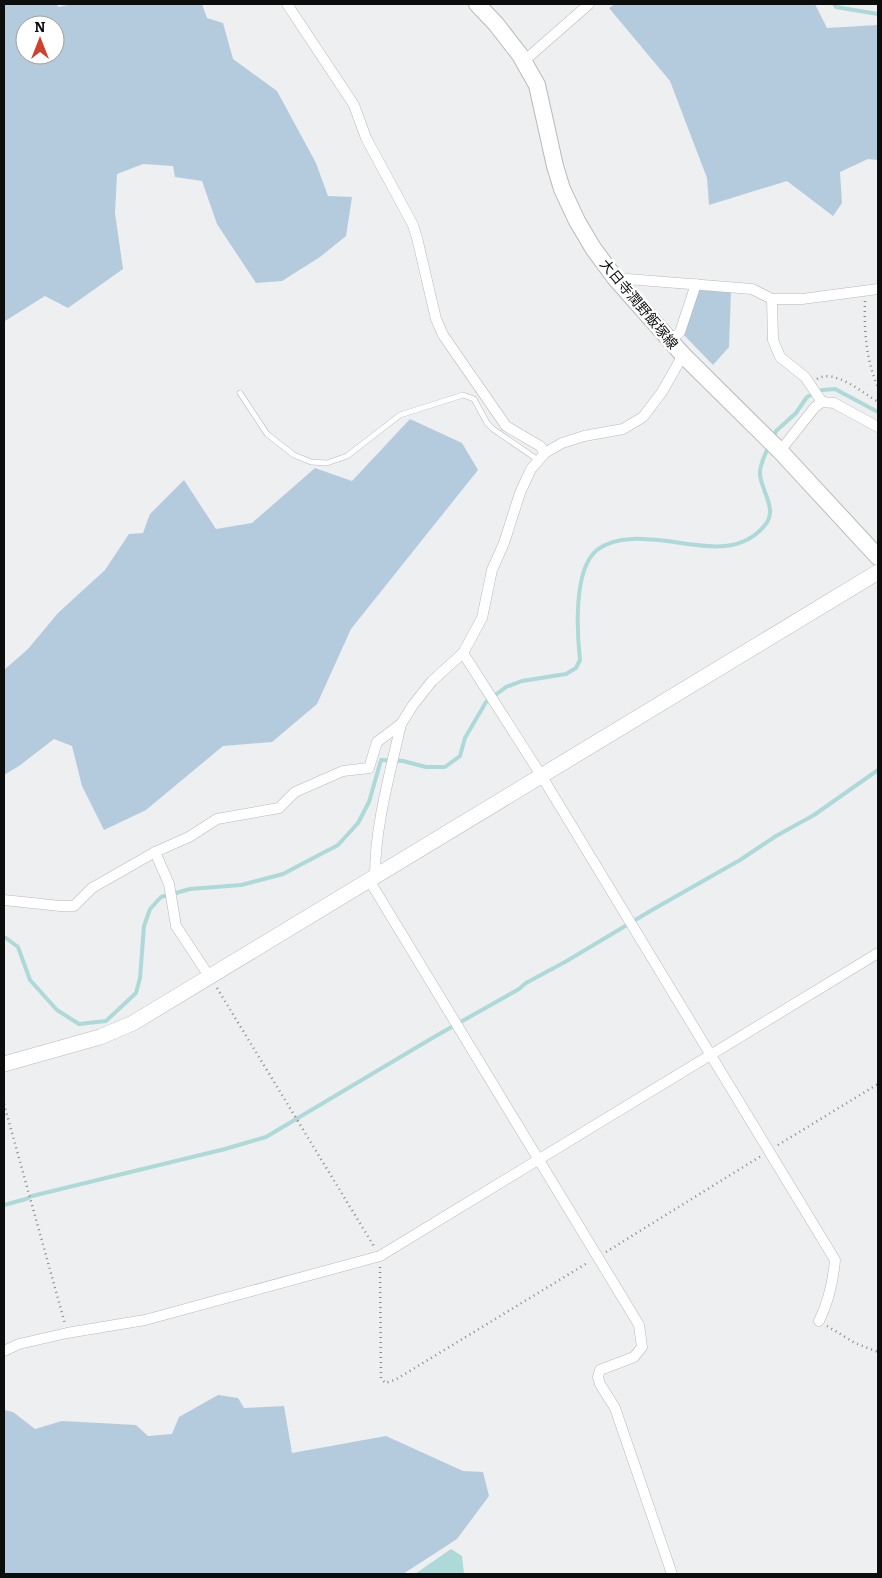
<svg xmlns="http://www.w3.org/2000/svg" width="882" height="1578" font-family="Bitter,'Noto Sans JP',serif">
  <rect width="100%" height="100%" fill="#eeeff0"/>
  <g fill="#b3cbdd" fill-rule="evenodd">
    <path d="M4,4h53l1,3 15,-3h129l5,14 16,5 10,36 44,32 39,72 12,33 24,1 -6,39 -26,21 -38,24 -26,2 -39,-59 -15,-43 -27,-4 -2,-11 -30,-2 -26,10 -2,39 8,56 -55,39 -23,-12 -40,25 -1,2zM25,25h30v30h-30z"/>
    <path d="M615,4h200l12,24 51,-3v135l-10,-1 -28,13 2,31 -9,13 -46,-35 -78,24 -2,-27 -37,-97 -61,-73z"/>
    <path d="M701,288l30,2 -2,57 -16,18 -30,-31 15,-44z"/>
    <path d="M410,419l52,24 16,27 -127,159 -34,75 -45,38 -49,4 -77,64 -42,20 -22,-44 -10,-40 -18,-7 -35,27 -15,9v-105l24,-21 30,-36 47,-43 24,-36 14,-1 7,-19 34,-34 32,49 36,-6 63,-55 37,13z"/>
    <path d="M218,1395l20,3 6,10 40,-2 8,47 94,-17 77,35 20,1 6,24 -32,43 -54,35h-399v-164l9,2 22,17 27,-8 74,4 12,11 24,-2 7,-17z"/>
  </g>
  <path fill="#aed9d9" d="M451,1549l11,7 2,18h-49z"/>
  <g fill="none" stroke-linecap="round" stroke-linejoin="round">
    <g stroke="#aed9d9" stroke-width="4">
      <path d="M834,4l2,3 42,7"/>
      <path d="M773,438l3,-7 20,-18 11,-16 15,-7 13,-1 43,23"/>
      <path d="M4,938h2l12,9 12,33 27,30 22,14 27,-3 30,-28 4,-15 4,-52 6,-17 11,-12 29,-8 51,-4 42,-11 55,-29 20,-22 11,-21 12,-42 22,1 23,6h19l15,-11 5,-18 21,-36 20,-15 16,-6 44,-7 10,-6 4,-8c-3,-27 -7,-91 17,-110 20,-16 53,-11 77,-8 32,5 68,12 91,-17 13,-15 -3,-33 -5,-50 -1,-9 5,-21 9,-29"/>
      <path d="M4,1205l22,-6 6,-3 193,-47 41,-12 168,-100 85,-48 7,-6 39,-21 87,-52 88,-50 36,-24 38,-21 64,-45"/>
    </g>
    <defs>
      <path id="lane" d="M240,393l27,41 27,21 17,7 16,1 20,-7 53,-41 63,-20 11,4 13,24 6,6 45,31"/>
      <g id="street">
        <path d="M287,4l67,101 12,33 47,87 4,13 19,81 7,16 63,91 34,20 5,7"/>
        <path d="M524,61l65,-57"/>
        <path d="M615,278l137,11 20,10h30l76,-10"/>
        <path d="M772,299l1,41 7,17 25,20 17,25"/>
        <path d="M670,341l10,-9 16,-48"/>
        <path d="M780,451l35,-44 7,-5 12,1 44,24"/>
        <path d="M463,653l78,122 294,485c-2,22 -6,41 -16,61"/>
        <path d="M155,852l14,32 7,42 33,50"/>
        <path d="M375,876c0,-51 15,-102 26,-152"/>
        <path d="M369,880l270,445 3,22 -8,10 -34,13 -2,7 2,7 15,24 57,166"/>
        <path d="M4,900l56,6h14l18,-18 63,-36 34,-15 28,-18 62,-11 16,-16 48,-21 26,-3 8,-26 24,-18 12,-19 19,-24 31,-28 19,-35 10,-48 12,-27 16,-50 11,-24 14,-16 17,-10 22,-7 39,-7 20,-12 19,-25 21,-37"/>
        <path d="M4,1351l15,-7 48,-11 78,-13 235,-64 498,-303"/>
      </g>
      <path id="secondary" d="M4,1064l96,-27 33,-14 745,-451"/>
      <path id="primary" d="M477,4l19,20 24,31 17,30 18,81 7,23 15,32 16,27 22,30 68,77 97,96 98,106"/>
    </defs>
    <use href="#lane" stroke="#b8b9ba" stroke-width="6"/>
    <use href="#street" stroke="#b8b9ba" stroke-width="11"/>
    <use href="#secondary" stroke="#b8b9ba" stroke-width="16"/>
    <use href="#primary" stroke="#b8b9ba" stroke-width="18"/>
    <g stroke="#88898a" stroke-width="2.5" stroke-dasharray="1 4" stroke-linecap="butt">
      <path d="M865,301c-1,30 1,59 13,86"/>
      <path d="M817,379c17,-11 46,14 61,23"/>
      <path d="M217,988l158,260"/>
      <path d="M4,1104l61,220"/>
      <path d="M778,1145l100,-61"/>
      <path d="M606,1252l155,-96"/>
      <path d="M380,1267l1,111 4,5 10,-3 194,-118"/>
      <path d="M827,1326l28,17 23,9"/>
    </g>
    <use href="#lane" stroke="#fff" stroke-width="5"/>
    <use href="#street" stroke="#fff" stroke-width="10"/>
    <use href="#secondary" stroke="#fff" stroke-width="15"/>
    <use href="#primary" stroke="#fff" stroke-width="16"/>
  </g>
  <g text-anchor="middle" stroke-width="5" stroke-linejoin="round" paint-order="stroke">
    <g font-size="14" fill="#0c0d0d" stroke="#fff">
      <text transform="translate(639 304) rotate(50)" y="5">大日寺潤野飯塚線</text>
    </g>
  </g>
  <rect width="882" height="1578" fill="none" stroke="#0c0d0d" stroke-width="10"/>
  <g transform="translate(40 40)"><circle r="24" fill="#ffffff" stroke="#9e9e9e"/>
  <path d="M0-4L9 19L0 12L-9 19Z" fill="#ce422d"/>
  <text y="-8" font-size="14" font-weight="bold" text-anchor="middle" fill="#0c0d0d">N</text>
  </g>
</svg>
